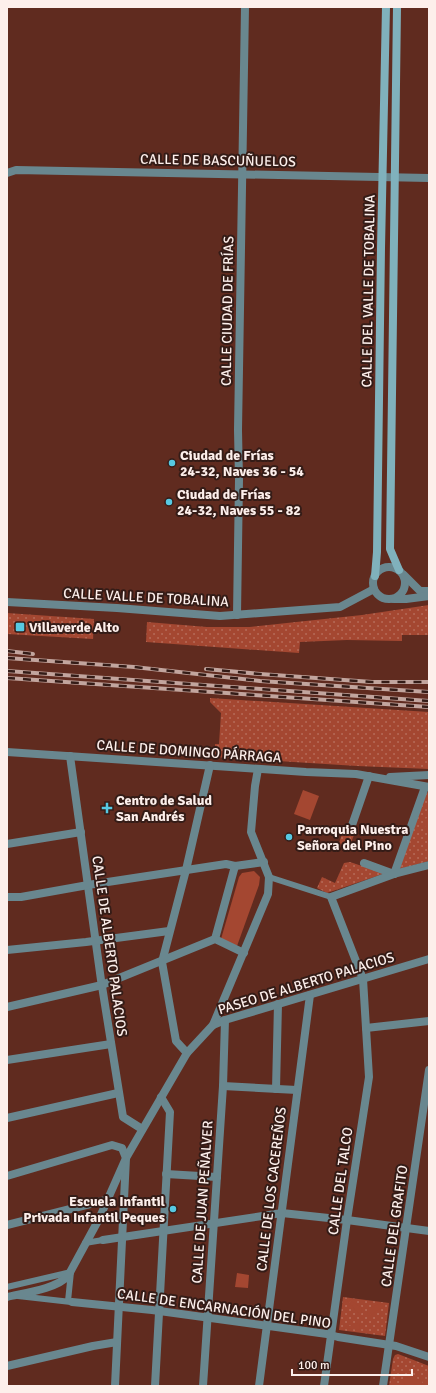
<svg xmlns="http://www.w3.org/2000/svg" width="436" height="1393" font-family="Signika,sans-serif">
  <defs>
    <pattern id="grass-dots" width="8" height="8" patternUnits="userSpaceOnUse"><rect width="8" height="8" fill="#a44731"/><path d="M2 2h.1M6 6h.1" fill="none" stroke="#b66b59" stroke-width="1.8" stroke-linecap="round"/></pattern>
  </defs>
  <rect width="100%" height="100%" fill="#602b1f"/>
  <g fill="url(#grass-dots)">
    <path d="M429,605v30h-27v6l-55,-1 -47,2 -1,11 -153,-11 1,-20 60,5h43l112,-12z"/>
    <path d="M7,613l87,6 -1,20 -86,-5z"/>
    <path d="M210,698l219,14v57l-72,-3 -158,-10 1,-6h9l6,-3v-3h4l2,-31 -11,-11z"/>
    <path d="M429,791v70l-29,8h-1l26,-74z"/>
    <path d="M343,831l11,4 -6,15 -10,-4z"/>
    <path d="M350,862l33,11v1l-56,19 -10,-5 5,-11 13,6 9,-20z"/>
    <path d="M343,1297l46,6 -4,33 -46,-6z"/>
    <path d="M398,1354l31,12v20h-40l4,-27 2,-4z"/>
  </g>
  <g fill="#a44731">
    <path d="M303,790l16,6 -9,24 -16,-6z"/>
    <path d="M429,818v22l-6,-21z"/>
    <path d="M254,871l6,6 -1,8 -22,61 -16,-7 18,-62 3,-4z"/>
    <path d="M237,1273l12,2 -1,13 -13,-1z"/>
    <path d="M347,1300c6,1 9,5 15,7l-1,8 -2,-1z"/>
    <path d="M378,1304l7,1 -1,1 -15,10 -2,-1 1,-7 4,-1z"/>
    <path d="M358,1323h2l-1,7 -16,-2z"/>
    <path d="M410,1376l13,5 -2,5h-16l-2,-7z"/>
  </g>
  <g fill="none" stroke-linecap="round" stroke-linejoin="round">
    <g stroke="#69878f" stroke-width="6">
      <path d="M269,877l62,20"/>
      <path d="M85,1243l18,-3"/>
      <path d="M7,1287l64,-15 -3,29"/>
      <path d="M18,1296l53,6"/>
    </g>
    <g stroke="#69878f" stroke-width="8">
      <path d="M7,173l9,-3 413,8"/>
      <circle cx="389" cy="583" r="16"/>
      <path d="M404,575l16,16h9"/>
      <path d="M394,599h12l23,-3"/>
      <path d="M7,602l110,6 103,8 120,-9 34,-18"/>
      <path d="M237,615l2,-135 -1,-50 7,-423"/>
      <path d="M7,752l299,20 50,2 73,13"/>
      <path d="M70,756l31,224 22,137 19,12"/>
      <path d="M390,777l39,-2"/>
      <path d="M350,831l19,-55"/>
      <path d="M7,844l74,-12"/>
      <path d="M364,863l30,11 31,-87"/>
      <path d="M7,897h14l67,-12 138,-21 9,2 29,-4"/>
      <path d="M215,939l20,-73"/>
      <path d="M7,950l79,-8 83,-11"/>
      <path d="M7,1007l95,-22 113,-46 29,14"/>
      <path d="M213,1025l55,-131 1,-17 -18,-45 4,-46 3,-17"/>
      <path d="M366,1028l63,-7"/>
      <path d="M187,1053l-11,-12 -14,-79 24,-92 24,-105"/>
      <path d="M7,1060l104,-16"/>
      <path d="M223,1086l74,4"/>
      <path d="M276,1089l2,-85"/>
      <path d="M7,1118l111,-25"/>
      <path d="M166,1174l51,3"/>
      <path d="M7,1176l105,-31 10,3 4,10 -11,228"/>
      <path d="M7,1225l99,-25"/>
      <path d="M103,1240l179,-27 65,7 82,11"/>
      <path d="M7,1297c17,-4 49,-8 61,-21l31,-57 27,-61 61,-105 26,-28 12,-5 204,-61"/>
      <path d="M72,1302l80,8 175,24 11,3 58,9 33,11"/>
      <path d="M7,1366l86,-20 24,-4"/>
      <path d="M155,1386l15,-274 -9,-15"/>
      <path d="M203,1386l20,-300 2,-66"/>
      <path d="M259,1386l51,-391"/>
      <path d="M324,1386l23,-166 22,-143 -6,-98 -32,-82 63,-23 35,-9"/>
      <path d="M383,1386l46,-316"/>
    </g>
    <g stroke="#80b1bc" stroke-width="8">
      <path d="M397,7l-7,542 9,21"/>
      <path d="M375,576l2,-24 4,-304 5,-241"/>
    </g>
    <defs>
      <g id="rail">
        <path d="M7,651l26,3"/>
        <path d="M7,658l127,9 126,14 169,11"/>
        <path d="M206,669l54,5 112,8h57"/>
        <path d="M7,671l422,30"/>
        <path d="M7,678l422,29"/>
      </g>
    </defs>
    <use href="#rail" stroke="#c2a59e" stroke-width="4"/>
    <use href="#rail" stroke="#341c17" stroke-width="2.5" stroke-dasharray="8" stroke-linecap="butt"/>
  </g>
  <g fill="#57c9e2" stroke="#341c17" stroke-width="1.5">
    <circle cx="172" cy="463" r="4"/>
    <circle cx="169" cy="502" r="4"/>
    <rect x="15" y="622" width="10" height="10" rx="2"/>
    <path d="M105 802h4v4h4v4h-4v4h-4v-4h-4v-4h4z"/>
    <circle cx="289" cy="837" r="4"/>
    <circle cx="173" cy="1209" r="4"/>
  </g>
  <g text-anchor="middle" stroke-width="4" stroke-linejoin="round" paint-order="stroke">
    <g font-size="14" fill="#fdefeb" stroke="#341c17">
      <text transform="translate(218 160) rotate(1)" y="5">CALLE DE BASCUÑUELOS</text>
      <text transform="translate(368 291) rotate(-89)" y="5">CALLE DEL VALLE DE TOBALINA</text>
      <text transform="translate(227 311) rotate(-89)" y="5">CALLE CIUDAD DE FRÍAS</text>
      <text transform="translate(146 597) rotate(3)" y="5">CALLE VALLE DE TOBALINA</text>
      <text transform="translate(189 751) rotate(4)" y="5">CALLE DE DOMINGO PÁRRAGA</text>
      <text transform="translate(110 946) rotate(82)" y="5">CALLE DE ALBERTO PALACIOS</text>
      <text transform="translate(306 983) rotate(-17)" y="5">PASEO DE ALBERTO PALACIOS</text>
      <text transform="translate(340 1181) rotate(-82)" y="5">CALLE DEL TALCO</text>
      <text transform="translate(271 1189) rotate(-83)" y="5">CALLE DE LOS CACEREÑOS</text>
      <text transform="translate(202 1202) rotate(-86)" y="5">CALLE DE JUAN PEÑALVER</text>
      <text transform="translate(394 1226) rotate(-82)" y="5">CALLE DEL GRAFITO</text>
      <text transform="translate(224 1308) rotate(8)" y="5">CALLE DE ENCARNACIÓN DEL PINO</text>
    </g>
    <g font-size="14" font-weight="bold" fill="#fdefeb" stroke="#341c17" text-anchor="start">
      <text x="180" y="460">Ciudad de Frías<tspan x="180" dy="16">24-32, Naves 36 - 54</tspan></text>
      <text x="177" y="499">Ciudad de Frías<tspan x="177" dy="16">24-32, Naves 55 - 82</tspan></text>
      <text x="29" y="632">Villaverde Alto</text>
      <text x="116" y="805">Centro de Salud<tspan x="116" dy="16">San Andrés</tspan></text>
      <text x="297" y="834">Parroquia Nuestra<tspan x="297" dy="16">Señora del Pino</tspan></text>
      <text x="165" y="1206" text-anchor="end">Escuela Infantil<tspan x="165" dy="16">Privada Infantil Peques</tspan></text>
    </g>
  </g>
  <rect width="436" height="1393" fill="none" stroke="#fdefeb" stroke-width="16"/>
  <path d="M292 1369v6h120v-6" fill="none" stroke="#fdefeb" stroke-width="2"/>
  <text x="298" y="1369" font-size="12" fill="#fdefeb" stroke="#341c17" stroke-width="3" paint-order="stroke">100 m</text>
</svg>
